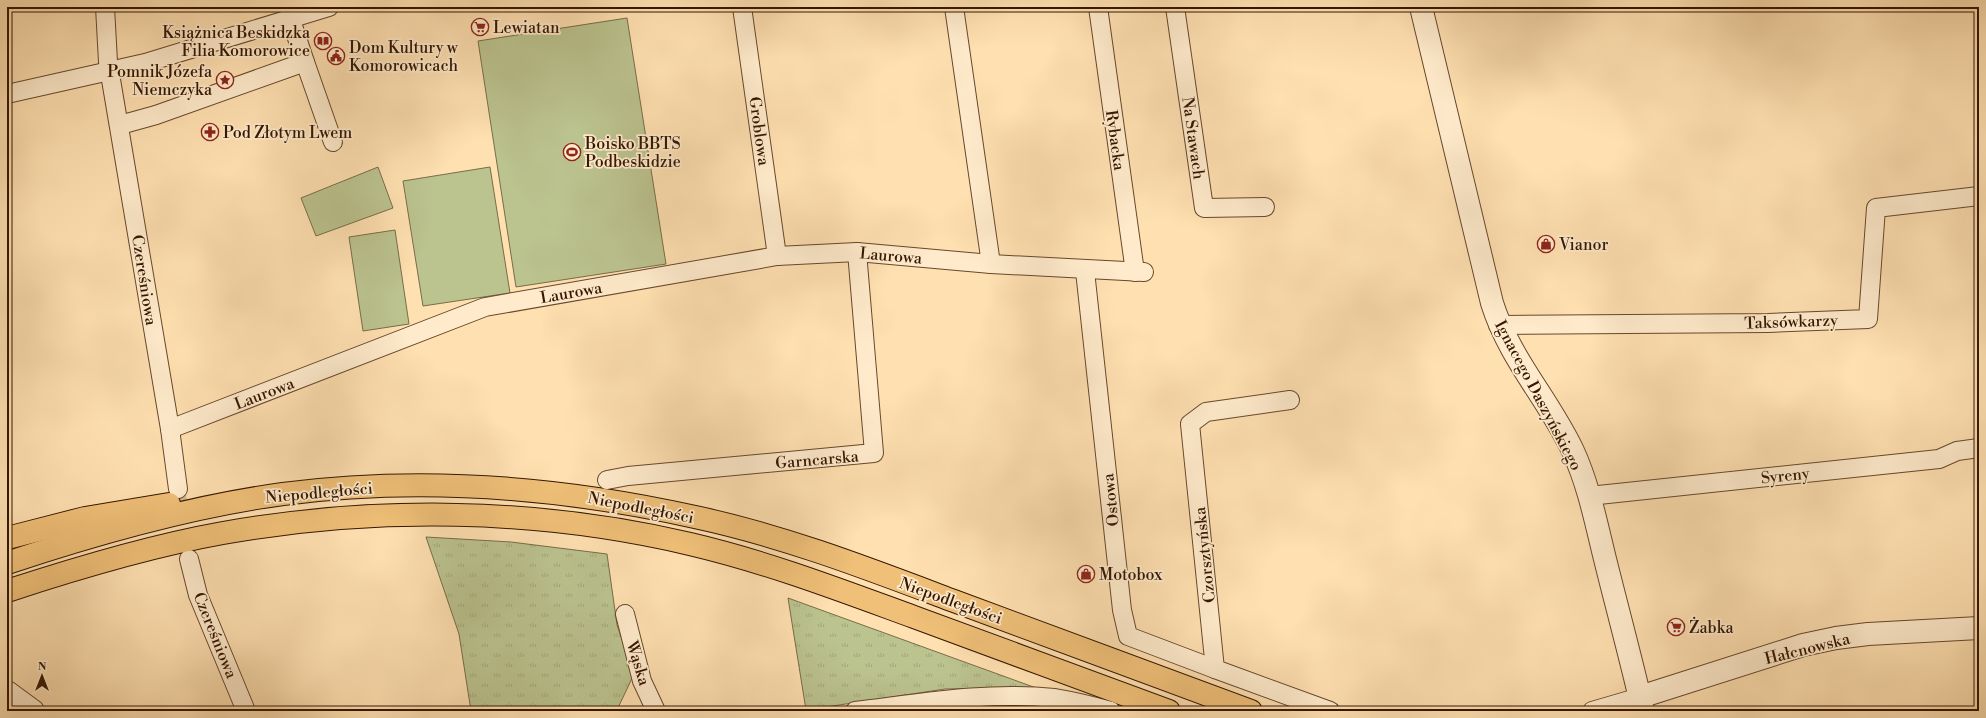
<svg xmlns="http://www.w3.org/2000/svg" width="1986" height="718" font-family="'Libre Bodoni',serif">
  <defs>
    <pattern id="grass-tufts" width="24" height="20" patternUnits="userSpaceOnUse"><rect width="24" height="20" fill="#bbc38f"/><path d="M3 7l-1-3M5 7V3M7 7l1-3M15 17l-1-3M17 17v-4M19 17l1-3" fill="none" stroke="#a1a77a"/></pattern>
  </defs>
  <rect width="100%" height="100%" fill="#ffe0b1"/>
  <filter id="stains"><feTurbulence type="fractalNoise" baseFrequency=".005" numOctaves="4"/><feColorMatrix values="0 0 0 0 .2 0 0 0 0 .09 0 0 0 0 .02 0 0 0 .5 -.17"/></filter>
  <radialGradient id="worn" r=".72"><stop offset=".6" stop-color="#630" stop-opacity="0"/><stop offset="1" stop-color="#630" stop-opacity=".3"/></radialGradient>
  <g fill="url(#grass-tufts)" stroke="#786c48">
    <path d="M426,537l85,5 96,12 10,71 17,49 -17,36 -146,1 -12,-77z"/>
    <path d="M788,598l251,91 -39,-1 -55,1 -139,21z"/>
    <path d="M963,706v5h-37z"/>
    <path d="M98,708l4,3h-38l4,-2z"/>
  </g>
  <g fill="#bbc38f" stroke="#786c48">
    <path d="M627,18l39,246 -150,23 -38,-246z"/>
    <path d="M378,167l15,41 -77,28 -15,-38z"/>
    <path d="M490,167l20,126 -87,13 -20,-125z"/>
    <path d="M395,230l14,94 -46,7 -14,-94z"/>
  </g>
  <g fill="none" stroke-linecap="round" stroke-linejoin="round">
    <path stroke="#d6b88e" stroke-width="14" stroke-dasharray="14 7" stroke-linecap="butt" d="M178,489l9,60"/>
    <defs>
      <g id="minor">
        <path d="M105,7l3,55 62,367 8,60"/>
        <path d="M742,7l35,249"/>
        <path d="M954,7l37,257"/>
        <path d="M1098,7l37,265"/>
        <path d="M1175,7l29,201 61,-1"/>
        <path d="M305,62l28,80"/>
        <path d="M7,94l138,-31 184,-56"/>
        <path d="M120,125l36,-10 149,-53 -14,-42"/>
        <path d="M1085,271l37,339 6,26 87,33"/>
        <path d="M1498,325l270,-2 100,-4 8,-111 103,-12"/>
        <path d="M1290,400l-84,12 -16,12 25,245 115,42"/>
        <path d="M170,429l315,-122 292,-51 80,-4 134,12 153,8"/>
        <path d="M607,480l21,-4 246,-23 -17,-201"/>
        <path d="M1589,496l350,-37 18,-8 22,-3"/>
        <path d="M189,559l9,36 48,116"/>
        <path d="M625,614l17,67 14,30"/>
        <path d="M855,711c66,-8 132,-20 199,-13 19,3 38,8 57,13"/>
        <path d="M1592,711l48,-14"/>
      </g>
      <g id="tertiary">
        <path d="M1421,7l71,296c17,55 57,97 81,148 17,37 24,77 34,116 12,48 25,96 36,144"/>
        <path d="M7,692l26,19"/>
        <path d="M1640,697l163,-52 33,-7 32,-4 111,-6"/>
      </g>
      <g id="motorway">
        <path d="M7,538l78,-20 84,-14"/>
        <path d="M7,563c87,-29 186,-57 276,-69 138,-18 277,-7 412,23 89,19 174,52 259,84 99,37 198,73 297,110"/>
        <path d="M7,591c70,-23 143,-45 216,-58 154,-27 314,-25 467,11 77,18 150,46 224,73 85,31 170,63 255,94"/>
      </g>
    </defs>
    <use href="#minor" stroke="#67482c" stroke-width="20"/>
    <use href="#tertiary" stroke="#67482c" stroke-width="24"/>
    <use href="#motorway" stroke="#341600" stroke-width="24"/>
    <use href="#minor" stroke="#ffebcc" stroke-width="18"/>
    <use href="#tertiary" stroke="#ffebcc" stroke-width="22"/>
    <use href="#motorway" stroke="#f0c078" stroke-width="22"/>
  </g>
  <defs>
    <symbol id="supermarket-ring" viewBox="-11 -11 22 22"><circle r="9.5" fill="#ffebcc" stroke="#8f2418" stroke-width="1.5"/><path d="M-6-5.5h2.5l.6 2H6L4.5 2H-2.5L-4.4-4H-6ZM-1.5 3.2a1.3 1.3 0 1 0 .1 0ZM3 3.2a1.3 1.3 0 1 0 .1 0Z" fill="#8f2418"/></symbol>
    <symbol id="library-ring" viewBox="-11 -11 22 22"><circle r="9.5" fill="#ffebcc" stroke="#8f2418" stroke-width="1.5"/><path d="M-6-4Q-3-5.5-.7-3.5V5Q-3 3-6 4ZM6-4Q3-5.5 .7-3.5V5Q3 3 6 4Z" fill="#8f2418"/></symbol>
    <symbol id="civic-ring" viewBox="-11 -11 22 22"><circle r="9.5" fill="#ffebcc" stroke="#8f2418" stroke-width="1.5"/><path d="M-.6-6.5H3V-4.5H.6V-3L4-1V1h2V6H-6V1h2V-1L-.6-3ZM-1.2 2.5V6h2.4V2.5Z" fill="#8f2418"/></symbol>
    <symbol id="sight-ring" viewBox="-11 -11 22 22"><circle r="9.5" fill="#ffebcc" stroke="#8f2418" stroke-width="1.5"/><path d="M0-6L1.8-2.2L6-1.7L2.9 1.2L3.7 5.4L0 3.3L-3.7 5.4L-2.9 1.2L-6-1.7L-1.8-2.2Z" fill="#8f2418"/></symbol>
    <symbol id="pharmacy-ring" viewBox="-11 -11 22 22"><circle r="9.5" fill="#ffebcc" stroke="#8f2418" stroke-width="1.5"/><path d="M-2-6h4v4h4v4h-4v4h-4v-4h-4v-4h4Z" fill="#8f2418"/></symbol>
    <symbol id="stadium-ring" viewBox="-11 -11 22 22"><circle r="9.5" fill="#ffebcc" stroke="#8f2418" stroke-width="1.5"/><path d="M0-5a6.5 5 0 1 0 0 10a6.5 5 0 1 0 0-10ZM-3.5-1.8h7v3.6h-7Z" fill="#8f2418"/></symbol>
    <symbol id="shop-ring" viewBox="-11 -11 22 22"><circle r="9.5" fill="#ffebcc" stroke="#8f2418" stroke-width="1.5"/><path d="M-5-2.5h2.3a2.7 3.5 0 0 1 5.4 0H5L5.5 6h-11ZM-1.5-2.5h3a1.5 2.3 0 0 0-3 0Z" fill="#8f2418"/></symbol>
  </defs>
  <g fill-rule="evenodd">
    <use href="#supermarket-ring" x="470" y="17" width="20" height="20"/>
    <use href="#library-ring" x="313" y="31" width="20" height="20"/>
    <use href="#civic-ring" x="326" y="46" width="20" height="20"/>
    <use href="#sight-ring" x="215" y="70" width="20" height="20"/>
    <use href="#pharmacy-ring" x="200" y="122" width="20" height="20"/>
    <use href="#stadium-ring" x="562" y="142" width="20" height="20"/>
    <use href="#shop-ring" x="1536" y="234" width="20" height="20"/>
    <use href="#shop-ring" x="1076" y="564" width="20" height="20"/>
    <use href="#supermarket-ring" x="1666" y="617" width="20" height="20"/>
  </g>
  <g text-anchor="middle" stroke-width="3.5" stroke-linejoin="round" paint-order="stroke">
    <g font-size="16" fill="#341600" stroke="#ffebcc" text-anchor="start">
      <text x="493" y="33">Lewiatan</text>
      <text x="310" y="38" text-anchor="end">Książnica Beskidzka<tspan x="310" dy="18">Filia Komorowice</tspan></text>
      <text x="349" y="53">Dom Kultury w<tspan x="349" dy="18">Komorowicach</tspan></text>
      <text x="212" y="77" text-anchor="end">Pomnik Józefa<tspan x="212" dy="18">Niemczyka</tspan></text>
      <text x="223" y="138">Pod Złotym Lwem</text>
      <text x="585" y="149">Boisko BBTS<tspan x="585" dy="18">Podbeskidzie</tspan></text>
      <text x="1559" y="250">Vianor</text>
      <text x="1099" y="580">Motobox</text>
      <text x="1689" y="633">Żabka</text>
    </g>
    <g font-size="16" fill="#341600" stroke="#ffebcc">
      <text transform="translate(760 131) rotate(82)" y="6">Groblowa</text>
      <text transform="translate(1194 138) rotate(82)" y="6">Na Stawach</text>
      <text transform="translate(1116 140) rotate(82)" y="6">Rybacka</text>
      <text transform="translate(891 255) rotate(5)" y="6">Laurowa</text>
      <text transform="translate(145 280) rotate(81)" y="6">Czereśniowa</text>
      <text transform="translate(571 292) rotate(-10)" y="6">Laurowa</text>
      <text transform="translate(1791 321) rotate(-2)" y="6">Taksówkarzy</text>
      <text transform="translate(264 393) rotate(-21)" y="6">Laurowa</text>
      <text transform="translate(1539 395) rotate(62)" y="6">Ignacego Daszyńskiego</text>
      <text transform="translate(817 459) rotate(-5)" y="6">Garncarska</text>
      <text transform="translate(1785 475) rotate(-6)" y="6">Syreny</text>
      <text transform="translate(319 492) rotate(-5)" y="6">Niepodległości</text>
      <text transform="translate(1110 500) rotate(-96)" y="6">Ostowa</text>
      <text transform="translate(641 507) rotate(11)" y="6">Niepodległości</text>
      <text transform="translate(1204 555) rotate(-96)" y="6">Czorsztyńska</text>
      <text transform="translate(951 600) rotate(20)" y="6">Niepodległości</text>
      <text transform="translate(216 635) rotate(68)" y="6">Czereśniowa</text>
      <text transform="translate(1807 648) rotate(-14)" y="6">Hałcnowska</text>
      <text transform="translate(639 663) rotate(73)" y="6">Wąska</text>
    </g>
  </g>
  <rect width="1986" height="718" fill="none" stroke="#ffe0b1" stroke-width="24"/>
  <rect x="8" y="8" width="1970" height="702" fill="none" stroke="#341600" stroke-width="2"/>
  <rect x="12" y="12" width="1962" height="694" fill="none" stroke="#341600"/>
  <g transform="translate(42 676)" stroke="#ffebcc" stroke-width="3" paint-order="stroke">
  <path d="M0-3L7 15L0 10L-7 15Z" fill="#341600"/>
  <text y="-6" font-size="11" font-weight="bold" text-anchor="middle" fill="#341600">N</text>
  </g>
  <rect width="100%" height="100%" filter="url(#stains)"/>
  <rect width="100%" height="100%" fill="url(#worn)"/>
</svg>
